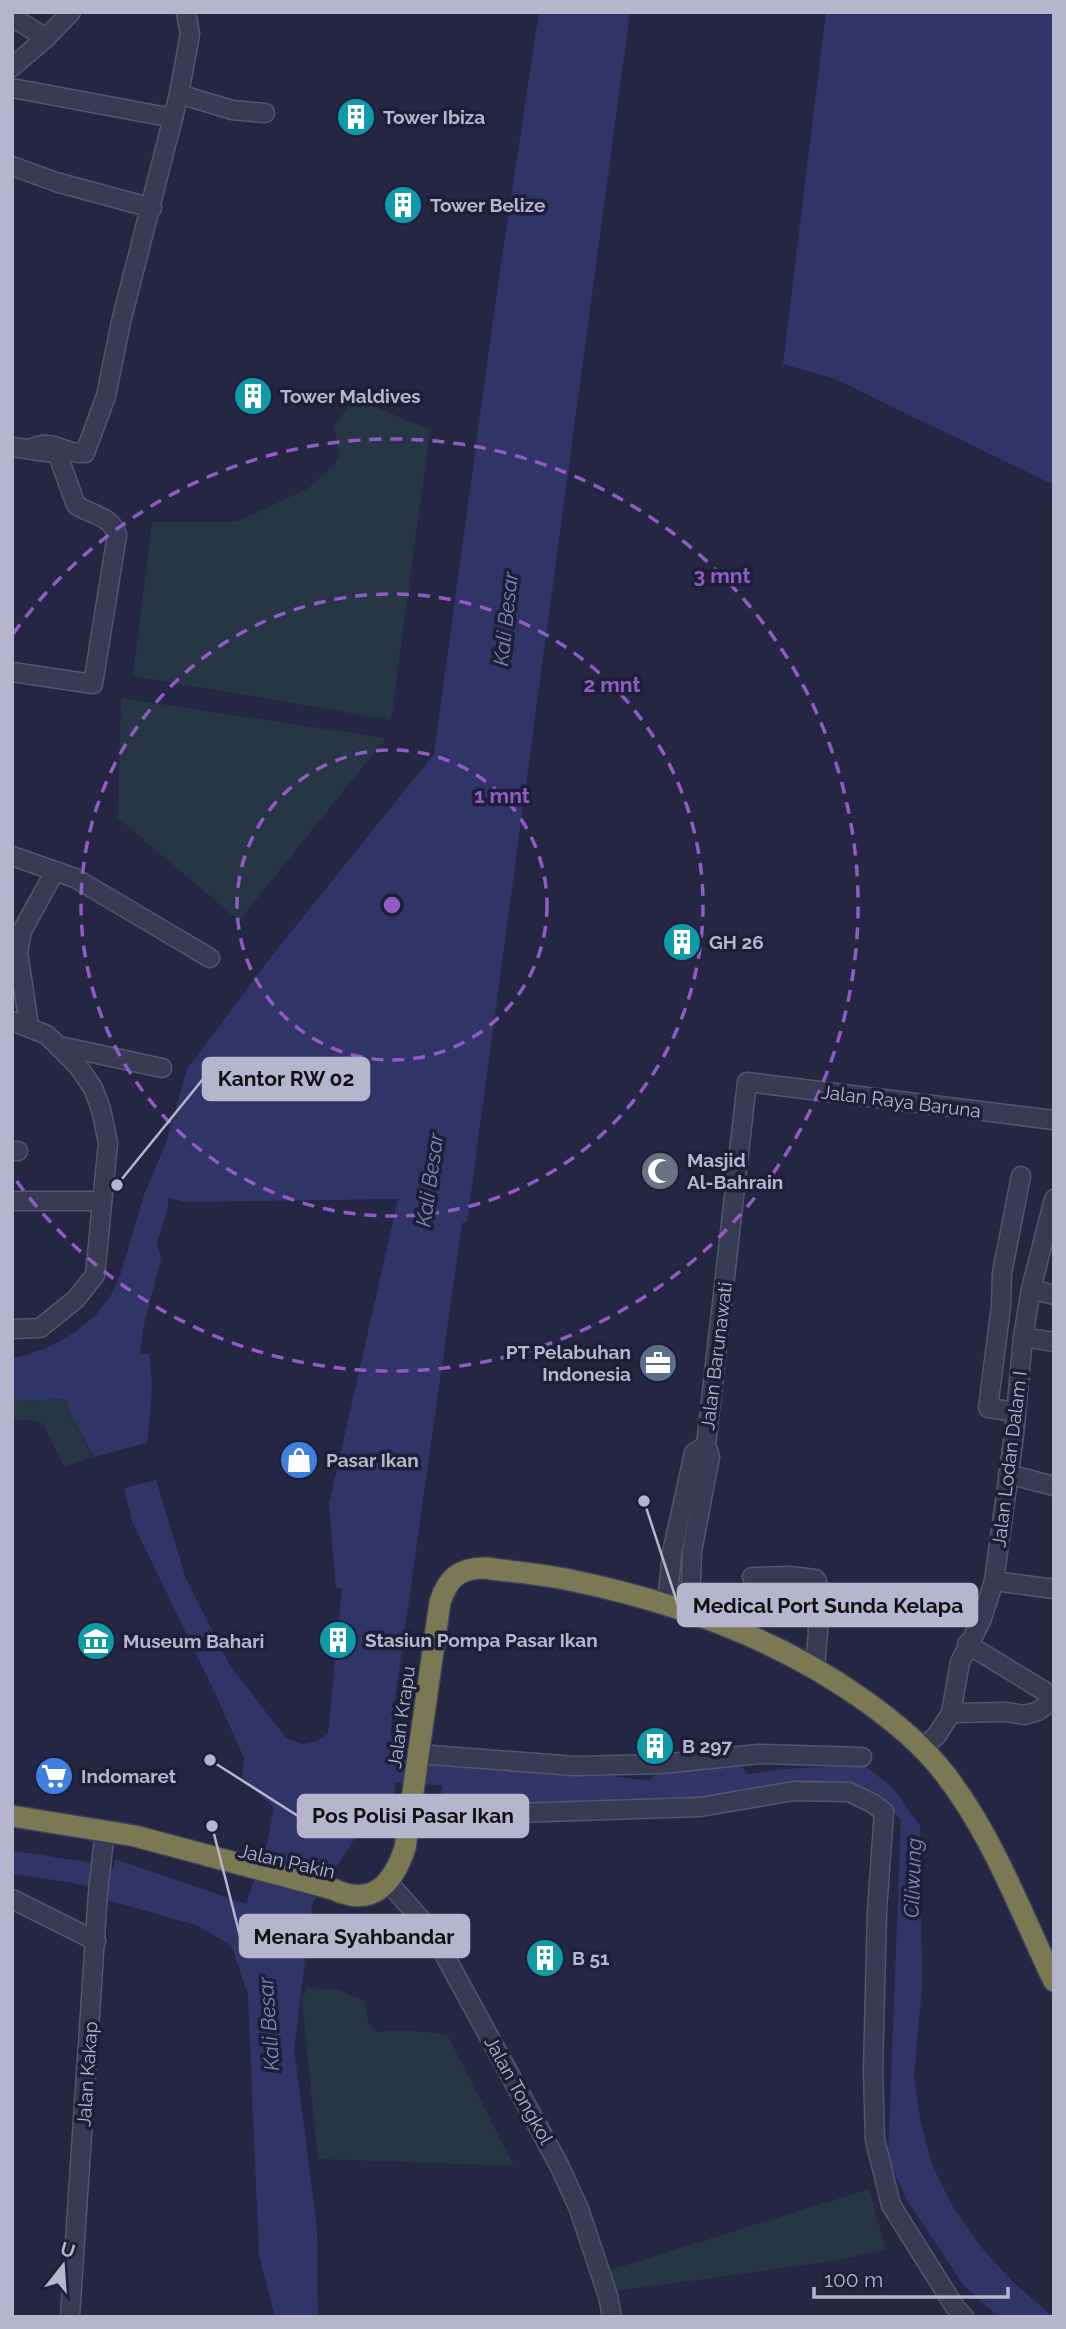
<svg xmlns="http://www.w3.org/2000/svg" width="1066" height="2329" font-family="Raleway,sans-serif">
  <rect width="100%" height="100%" fill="#242644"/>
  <g fill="#263645">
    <path d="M354,398l76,32 -39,290 -258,-44 19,-154h84l73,-34 30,-29 -4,-34z"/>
    <path d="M121,698l265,40 -147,183 -121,-103z"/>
    <path d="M66,1399l2,10 25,48 -29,10 -21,-43 -10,-4 -21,1v-20z"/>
    <path d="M308,1988l31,2 26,11 3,21 10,10 24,-2 45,4 67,132 -196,-7 -16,-161z"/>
    <path d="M869,2189l17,60 -45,11 -231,32 -3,-21z"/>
  </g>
  <g fill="#313466">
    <path d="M539,12h91l-163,1210 -5,1 -72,512 9,2 -6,71 -30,18 -51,78 -18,145 23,180 1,88h-43l-16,-62 -11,-260 -17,-50 -35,-20 -89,-25 8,-41 131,45 22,-65 6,-31 -32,-31 2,-19 -29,-65 -83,-172 -8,-33 32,-8 30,99 43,85 57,74 16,6 12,-2 14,-8 14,-145 -6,-1 -7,-84 69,-305 -211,3 -19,-4v9l-11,36 4,16 -17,66 -4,29h9c5,31 2,58 -2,89l-53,14 -26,-48 -2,-10 -54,2v-42l35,-11 27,-15 21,-17 16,-21 9,-19 24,-81 22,-52 21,-74 83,-111 164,-204 63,-463z"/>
    <path d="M826,12h228v473l-219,-106 -52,-15z"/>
    <path d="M445,1763l150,11 65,8h37l85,-13 82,-4 30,24 26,37 2,161 -8,88 6,44 12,46 20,40 28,41 32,35 41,36h-54l-35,-31 -57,-86 -19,-42 13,-338 -27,-29 -30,-7 -117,14 -112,7 -175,1z"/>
  </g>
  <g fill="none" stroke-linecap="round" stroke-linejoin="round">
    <g stroke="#313466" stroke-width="23">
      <path d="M375,1769l98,7"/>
      <path d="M661,1785l74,-8"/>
      <path d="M12,1862l65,10 63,16"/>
    </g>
    <defs>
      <g id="minor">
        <path d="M12,17l34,21"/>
        <path d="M12,67l34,-29 25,-26"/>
        <path d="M12,88l161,30"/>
        <path d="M179,94l53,16 33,3"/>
        <path d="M12,166l44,16 96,26"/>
        <path d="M12,447l42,6 5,5 17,47c15,10 36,11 41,30l-24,149 -81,-12"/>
        <path d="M30,449c25,-12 32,6 55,4l21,-57 15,-74 58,-228 11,-60 -4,-22"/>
        <path d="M12,856l63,22 135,80"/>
        <path d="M12,1021l35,14 31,31 15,22 8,21 7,34 -13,132 -19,24 -36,29 -28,1"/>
        <path d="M29,1026l-11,-74 4,-21 33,-60"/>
        <path d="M60,1046l102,22"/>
        <path d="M12,1151h6"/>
        <path d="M12,1201h90"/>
        <path d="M1031,1289l23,6"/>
        <path d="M1023,1337l31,5"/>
        <path d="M1016,1412l-28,-4 13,-102 1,-33 19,-97"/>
        <path d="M1008,1474l46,12"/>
        <path d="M752,1577l37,-1 26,3 2,2 1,51 -3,35"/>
        <path d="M994,1581l60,8"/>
        <path d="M667,1605l5,-52 22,-100 12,-8"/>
        <path d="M690,1612l2,-61 18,-94 -4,-12 41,-363 307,38"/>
        <path d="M967,1644l87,53"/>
        <path d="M951,1713l55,-1 19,3 13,-4 16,-11"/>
        <path d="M922,1748l15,-13 14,-22 9,-51 21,-41 13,-40 20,-146 9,-98 8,-48 23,-90"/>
        <path d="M418,1754l157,12 86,-2 98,-10 103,3"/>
        <path d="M410,1812l78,2 212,-7 94,-16 55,1 23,11 12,9 -7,99 -4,161 2,68 16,65 64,102 9,10"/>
        <path d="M388,1882l44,50 127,233 20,44 29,87 4,21"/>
        <path d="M12,1899l84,42"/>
        <path d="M70,2317l28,-425 7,-62"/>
      </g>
      <path id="highway" d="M12,1816l123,20 198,53c39,19 60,-5 72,-41l35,-246c8,-24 19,-34 45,-34 28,4 57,6 85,12 102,21 202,56 288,116 32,22 64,48 87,78 48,62 75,137 109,207"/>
    </defs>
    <use href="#minor" stroke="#53556e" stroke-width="21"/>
    <use href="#highway" stroke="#3d3f58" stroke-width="24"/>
    <use href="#minor" stroke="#383a53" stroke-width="18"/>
    <use href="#highway" stroke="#7a7954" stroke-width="21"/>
  </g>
  <g fill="none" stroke="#8f5cc4" stroke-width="3.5" stroke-dasharray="12 9">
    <circle cx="392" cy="905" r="155"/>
    <circle cx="392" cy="905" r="311"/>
    <path d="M13 634A466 466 0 1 1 13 1176"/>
  </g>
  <defs>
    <symbol id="building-disc" viewBox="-11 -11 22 22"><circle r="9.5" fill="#0f9aa8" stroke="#1d1f39"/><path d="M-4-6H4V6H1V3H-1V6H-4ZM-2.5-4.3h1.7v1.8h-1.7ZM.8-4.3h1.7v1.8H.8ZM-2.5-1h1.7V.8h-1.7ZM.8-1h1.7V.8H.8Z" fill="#fff"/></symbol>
    <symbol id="mosque-disc" viewBox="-11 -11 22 22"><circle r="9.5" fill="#6b7280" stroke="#1d1f39"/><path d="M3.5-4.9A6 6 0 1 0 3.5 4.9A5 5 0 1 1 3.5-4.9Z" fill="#fff"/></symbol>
    <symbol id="office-disc" viewBox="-11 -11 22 22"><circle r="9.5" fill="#5c6f8a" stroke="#1d1f39"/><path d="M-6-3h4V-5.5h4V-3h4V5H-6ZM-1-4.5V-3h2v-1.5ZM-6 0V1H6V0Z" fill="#fff"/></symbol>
    <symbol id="shop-disc" viewBox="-11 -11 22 22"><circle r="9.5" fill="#3f7fe0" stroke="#1d1f39"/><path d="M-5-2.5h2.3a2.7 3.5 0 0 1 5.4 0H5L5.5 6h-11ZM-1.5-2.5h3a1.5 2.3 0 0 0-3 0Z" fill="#fff"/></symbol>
    <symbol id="museum-disc" viewBox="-11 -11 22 22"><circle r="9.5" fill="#0f9aa8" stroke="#1d1f39"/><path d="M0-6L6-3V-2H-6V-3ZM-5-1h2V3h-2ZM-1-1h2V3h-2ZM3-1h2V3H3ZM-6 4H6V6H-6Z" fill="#fff"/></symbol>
    <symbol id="supermarket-disc" viewBox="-11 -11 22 22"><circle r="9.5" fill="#3f7fe0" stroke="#1d1f39"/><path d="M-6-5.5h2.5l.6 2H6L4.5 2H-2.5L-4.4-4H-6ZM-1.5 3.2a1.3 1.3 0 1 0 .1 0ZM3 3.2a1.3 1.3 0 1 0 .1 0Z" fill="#fff"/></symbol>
  </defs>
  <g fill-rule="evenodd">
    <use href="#building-disc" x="334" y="95" width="44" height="44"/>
    <use href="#building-disc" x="381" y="183" width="44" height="44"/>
    <use href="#building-disc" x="231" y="374" width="44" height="44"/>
    <use href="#building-disc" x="660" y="920" width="44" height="44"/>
    <use href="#mosque-disc" x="638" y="1149" width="44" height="44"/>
    <use href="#office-disc" x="636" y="1341" width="44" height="44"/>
    <use href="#shop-disc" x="277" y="1438" width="44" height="44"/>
    <use href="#building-disc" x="316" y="1618" width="44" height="44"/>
    <use href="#museum-disc" x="74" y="1619" width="44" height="44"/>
    <use href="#building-disc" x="633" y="1724" width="44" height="44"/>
    <use href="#supermarket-disc" x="32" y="1754" width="44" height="44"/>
    <use href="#building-disc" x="523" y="1936" width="44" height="44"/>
  </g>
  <g text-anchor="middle" stroke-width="7" stroke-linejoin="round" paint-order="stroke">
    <g font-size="19" font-weight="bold" fill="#b5b6cd" stroke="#1d1f39" text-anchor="start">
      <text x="383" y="124">Tower Ibiza</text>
      <text x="430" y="212">Tower Belize</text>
      <text x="280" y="403">Tower Maldives</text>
      <text x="709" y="949">GH 26</text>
      <text x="687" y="1167">Masjid<tspan x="687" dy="22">Al-Bahrain</tspan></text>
      <text x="631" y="1359" text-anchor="end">PT Pelabuhan<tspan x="631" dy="22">Indonesia</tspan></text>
      <text x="326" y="1467">Pasar Ikan</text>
      <text x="365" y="1647">Stasiun Pompa Pasar Ikan</text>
      <text x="123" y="1648">Museum Bahari</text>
      <text x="682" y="1753">B 297</text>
      <text x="81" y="1783">Indomaret</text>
      <text x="572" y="1965">B 51</text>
    </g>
    <g font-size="19" fill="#b5b6cd" stroke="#1d1f39">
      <text transform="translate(901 1101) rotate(7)" y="7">Jalan Raya Baruna</text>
      <text transform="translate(716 1356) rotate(-83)" y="7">Jalan Barunawati</text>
      <text transform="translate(1009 1459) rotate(-83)" y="7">Jalan Lodan Dalam I</text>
      <text transform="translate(401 1717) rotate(-82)" y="7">Jalan Krapu</text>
      <text transform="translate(287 1861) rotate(13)" y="7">Jalan Pakin</text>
      <text transform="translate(87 2074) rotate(-86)" y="7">Jalan Kakap</text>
      <text transform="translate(519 2090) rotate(61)" y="7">Jalan Tongkol</text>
    </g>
    <g font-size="21" font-style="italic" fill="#8185bb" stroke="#1d1f39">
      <text transform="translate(506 619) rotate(-84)" y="7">Kali Besar</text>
      <text transform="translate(430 1180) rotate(-82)" y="7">Kali Besar</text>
      <text transform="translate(913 1878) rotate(-88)" y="7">Ciliwung</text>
      <text transform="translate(269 2024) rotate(-94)" y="7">Kali Besar</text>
    </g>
  </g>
  <circle cx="392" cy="905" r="10" fill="#8f5cc4" stroke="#1d1f39" stroke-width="3.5"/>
  <g font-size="21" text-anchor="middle" font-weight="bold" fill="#8f5cc4" stroke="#1d1f39" stroke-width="7" stroke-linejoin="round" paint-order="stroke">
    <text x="722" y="583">3 mnt</text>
    <text x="612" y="692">2 mnt</text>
    <text x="502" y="803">1 mnt</text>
  </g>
  <path fill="none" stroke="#b5b6cd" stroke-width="2.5" d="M117 1185L203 1079M644 1501L678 1605M210 1760L298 1816M212 1826L240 1936"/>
  <g fill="#b5b6cd" stroke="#1d1f39" stroke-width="2.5">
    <circle cx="117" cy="1185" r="7"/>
    <circle cx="644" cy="1501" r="7"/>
    <circle cx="210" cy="1760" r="7"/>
    <circle cx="212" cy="1826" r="7"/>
  </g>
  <g fill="#b5b6cd" stroke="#b5b6cd" stroke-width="2.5">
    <rect x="203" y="1058" width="166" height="42" rx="7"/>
    <rect x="678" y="1584" width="299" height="42" rx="7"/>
    <rect x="298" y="1795" width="230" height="42" rx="7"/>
    <rect x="240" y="1915" width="229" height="42" rx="7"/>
  </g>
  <g font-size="21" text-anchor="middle" font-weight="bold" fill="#111">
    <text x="286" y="1086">Kantor RW 02</text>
    <text x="828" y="1613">Medical Port Sunda Kelapa</text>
    <text x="413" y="1823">Pos Polisi Pasar Ikan</text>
    <text x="354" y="1944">Menara Syahbandar</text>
  </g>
  <rect width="1066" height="2329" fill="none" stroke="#b5b6cd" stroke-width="28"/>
  <g transform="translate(63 2266) rotate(17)" stroke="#1d1f39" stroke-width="5" paint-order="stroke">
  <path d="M0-5L12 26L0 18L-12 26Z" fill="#b5b6cd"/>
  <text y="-10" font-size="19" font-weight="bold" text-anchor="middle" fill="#b5b6cd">U</text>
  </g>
  <path d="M814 2287v10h194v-10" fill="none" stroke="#b5b6cd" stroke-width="3.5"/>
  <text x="824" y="2287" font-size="21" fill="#b5b6cd" stroke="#1d1f39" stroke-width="5" paint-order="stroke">100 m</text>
</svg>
